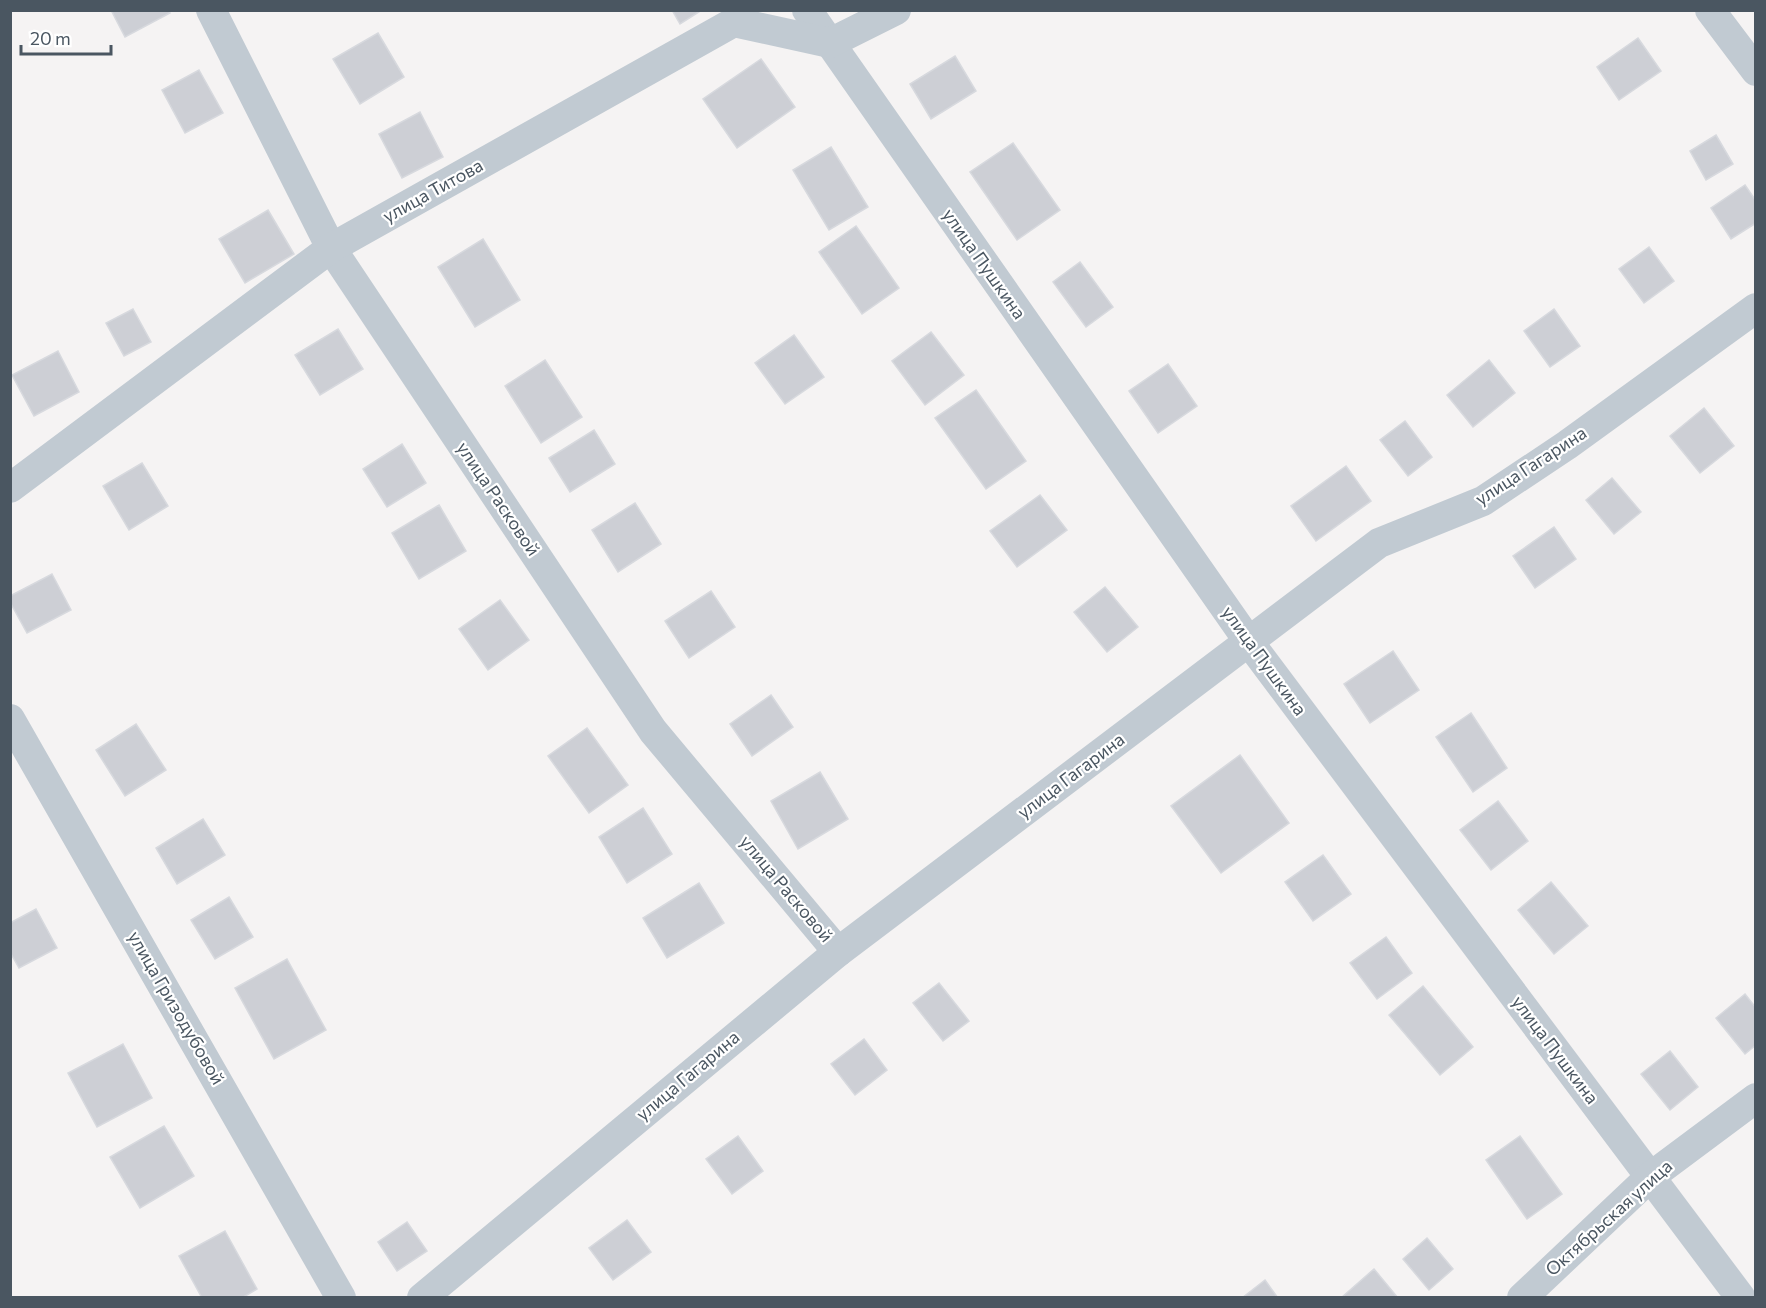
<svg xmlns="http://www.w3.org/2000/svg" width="1766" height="1308" font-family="Commissioner,sans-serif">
  <rect width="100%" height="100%" fill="#f5f3f3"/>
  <g fill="#cdcfd5" stroke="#d7d9de" stroke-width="1.5">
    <path d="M111,10h57l2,3 -45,24z"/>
    <path d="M672,10h30l-22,14z"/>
    <path d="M378,33l26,44 -44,27 -27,-45z"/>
    <path d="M1638,38l23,33 -42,29 -22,-33z"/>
    <path d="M955,56l21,35 -45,28 -21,-35z"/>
    <path d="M761,59l34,48 -58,41 -34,-49z"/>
    <path d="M199,70l24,43 -38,20 -23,-43z"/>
    <path d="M420,112l23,45 -41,21 -23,-44z"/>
    <path d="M1716,135l17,29 -27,16 -16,-29z"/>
    <path d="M1013,143l47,67 -43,30 -47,-68z"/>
    <path d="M831,147l37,60 -39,23 -36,-60z"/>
    <path d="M1745,185l11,16v22l-25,16 -20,-31z"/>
    <path d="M268,210l26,44 -49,29 -26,-44z"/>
    <path d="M856,226l43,62 -37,26 -43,-62z"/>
    <path d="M483,239l37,61 -45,27 -37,-60z"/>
    <path d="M1649,247l25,34 -30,22 -25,-34z"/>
    <path d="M1080,262l33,45 -27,20 -33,-45z"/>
    <path d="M133,309l18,33 -27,14 -18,-33z"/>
    <path d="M1554,309l26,37 -30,21 -26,-36z"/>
    <path d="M338,329l25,40 -43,26 -25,-40z"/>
    <path d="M931,332l33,43 -39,30 -33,-44z"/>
    <path d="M794,335l30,42 -39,27 -30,-41z"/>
    <path d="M58,351l21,41 -45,24 -22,-41z"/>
    <path d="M545,360l37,57 -41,26 -36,-57z"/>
    <path d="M1489,360l26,33 -42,34 -26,-32z"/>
    <path d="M1168,364l29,42 -39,27 -29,-42z"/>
    <path d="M976,390l50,71 -40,28 -51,-71z"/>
    <path d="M1704,408l30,38 -34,27 -30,-37z"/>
    <path d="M1405,421l27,36 -24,19 -28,-36z"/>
    <path d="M594,430l21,34 -45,28 -21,-34z"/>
    <path d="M402,444l24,39 -39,24 -24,-38z"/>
    <path d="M142,463l26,43 -39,24 -26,-44z"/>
    <path d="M1346,466l25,35 -55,40 -25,-35z"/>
    <path d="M1612,478l29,34 -27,22 -28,-34z"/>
    <path d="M1040,495l27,35 -50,37 -27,-36z"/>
    <path d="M635,503l26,41 -43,28 -26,-42z"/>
    <path d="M439,505l27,46 -47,28 -27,-46z"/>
    <path d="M1554,527l22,32 -41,29 -22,-32z"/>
    <path d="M52,574l19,36 -44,23 -17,-31v-6z"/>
    <path d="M1105,587l33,40 -31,25 -33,-40z"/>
    <path d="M711,591l24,36 -46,31 -24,-37z"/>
    <path d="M500,600l29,40 -41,30 -29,-41z"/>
    <path d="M1393,651l26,39 -49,33 -26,-39z"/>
    <path d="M771,695l22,32 -41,29 -22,-32z"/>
    <path d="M1471,713l36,55 -34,24 -37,-55z"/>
    <path d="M136,724l30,46 -41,26 -29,-46z"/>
    <path d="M587,728l41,57 -39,28 -41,-57z"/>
    <path d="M1240,755l49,68 -68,50 -50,-67z"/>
    <path d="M820,772l28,47 -50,30 -27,-48z"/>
    <path d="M1498,801l30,40 -37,29 -31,-40z"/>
    <path d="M643,808l29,46 -45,29 -28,-46z"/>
    <path d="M203,819l22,36 -48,29 -21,-36z"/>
    <path d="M1323,855l28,39 -38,27 -28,-39z"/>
    <path d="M1551,882l37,44 -34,28 -36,-44z"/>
    <path d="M699,883l25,40 -57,35 -24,-40z"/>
    <path d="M229,897l24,40 -38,22 -24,-39z"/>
    <path d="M36,909l21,39 -38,20 -9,-16v-29z"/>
    <path d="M1386,937l26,36 -35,26 -27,-36z"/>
    <path d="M287,959l39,71 -52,29 -39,-71z"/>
    <path d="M939,983l30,38 -26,20 -30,-38z"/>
    <path d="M1423,986l50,61 -33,28 -51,-60z"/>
    <path d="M1745,994l11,14v37l-11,9 -29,-36z"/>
    <path d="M864,1039l23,31 -32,25 -24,-31z"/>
    <path d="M123,1044l29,54 -55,29 -29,-54z"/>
    <path d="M1670,1051l28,36 -28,23 -29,-36z"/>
    <path d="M164,1126l30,50 -54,32 -30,-51z"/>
    <path d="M738,1136l25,35 -31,23 -26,-35z"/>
    <path d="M1520,1136l42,58 -35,25 -41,-59z"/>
    <path d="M627,1220l24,32 -38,28 -24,-32z"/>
    <path d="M407,1222l20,29 -30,20 -19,-29z"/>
    <path d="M225,1231l32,58 -15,9h-40l-23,-42z"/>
    <path d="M1427,1238l26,31 -24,21 -26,-31z"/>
    <path d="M1374,1269l24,29h-57z"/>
    <path d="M1265,1280l13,18h-36z"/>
  </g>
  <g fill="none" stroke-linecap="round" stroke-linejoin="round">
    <g stroke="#c1cad2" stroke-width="30">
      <path d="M211,10l120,238 322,483 185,221"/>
      <path d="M807,10l442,632 492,656"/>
      <path d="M1710,10l46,61"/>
      <path d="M10,488l321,-240 403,-226 96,21 66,-33"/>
      <path d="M10,719l331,579"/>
      <path d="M422,1298l416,-346 541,-409 104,-42 84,-56 189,-137"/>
      <path d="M1522,1298l128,-121 106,-79"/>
    </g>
  </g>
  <g text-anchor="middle" stroke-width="4.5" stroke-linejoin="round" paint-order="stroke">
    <g font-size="18" fill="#4a5661" stroke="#fff">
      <text transform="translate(433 191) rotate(-29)" y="6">улица Титова</text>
      <text transform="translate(984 264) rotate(55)" y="6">улица Пушкина</text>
      <text transform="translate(1531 466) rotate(-33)" y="6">улица Гагарина</text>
      <text transform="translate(498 499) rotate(56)" y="6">улица Расковой</text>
      <text transform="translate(1264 661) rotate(54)" y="6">улица Пушкина</text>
      <text transform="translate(1071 776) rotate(-37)" y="6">улица Гагарина</text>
      <text transform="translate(786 889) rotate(50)" y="6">улица Расковой</text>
      <text transform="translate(176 1008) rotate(60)" y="6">улица Гризодубовой</text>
      <text transform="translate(1555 1050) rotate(53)" y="6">улица Пушкина</text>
      <text transform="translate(688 1076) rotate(-40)" y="6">улица Гагарина</text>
      <text transform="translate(1609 1218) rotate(-42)" y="6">Октябрьская улица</text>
    </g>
  </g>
  <rect width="1766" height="1308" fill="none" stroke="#4a5661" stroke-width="24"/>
  <path d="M21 45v9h90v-9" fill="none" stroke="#4a5661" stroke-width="3"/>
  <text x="30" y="45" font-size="18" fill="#4a5661" stroke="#ffffff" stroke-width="4.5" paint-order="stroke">20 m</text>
</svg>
